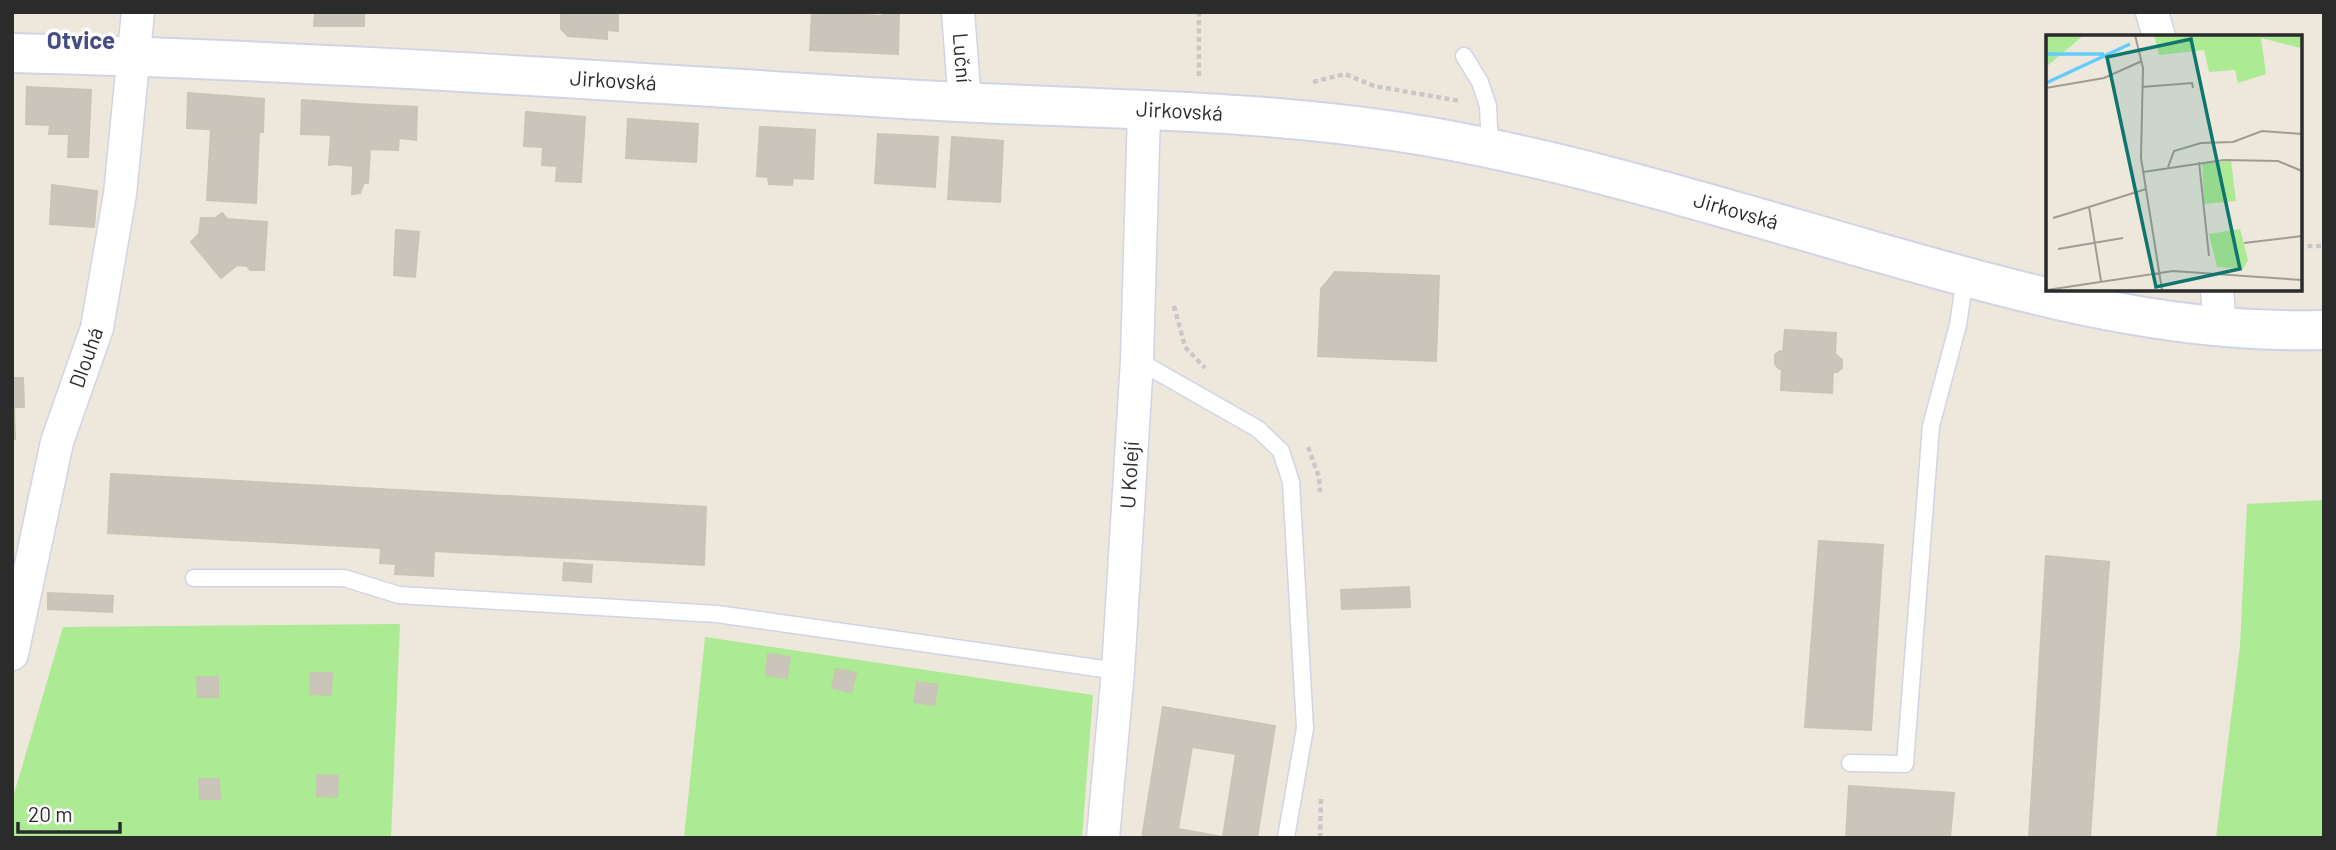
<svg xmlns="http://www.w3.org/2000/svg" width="2336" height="850" font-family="Barlow,sans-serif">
  <rect width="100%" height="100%" fill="#eee7dc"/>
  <g fill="#acea93">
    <path d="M2324,500v338h-108l24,-192 7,-142z"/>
    <path d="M400,624l-9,214h-379v-37l51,-174z"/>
    <path d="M705,637l388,58 -11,143h-398z"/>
  </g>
  <g fill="#c9c5ba" stroke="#cac4b5" stroke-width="2" fill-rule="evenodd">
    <path d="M315,12h49v14h-50z"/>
    <path d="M561,12h57v19l-11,-1v9l-39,-3 -7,-7z"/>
    <path d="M812,12l71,4v-4h16l-1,42 -88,-4z"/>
    <path d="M27,87l64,3 -3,67h-20l1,-23h-20l1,-9 -24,-1z"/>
    <path d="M188,93l76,6 -1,33 -76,-4z"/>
    <path d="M302,100l54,4 -3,62 -18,-2 -6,1 2,-30 -30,-1z"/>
    <path d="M356,104l61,3 -1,33 -17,-2 -1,12 -28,-1 -2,34h-4l-4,10 -8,1z"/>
    <path d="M526,112l59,5 -4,65 -25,-1 1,-15 -15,-1 1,-18 -19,-1z"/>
    <path d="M628,119l70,5 -2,38 -70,-4z"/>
    <path d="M760,127l55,3 -2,49 -20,-1 -1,7 -23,-1 -1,-7 -11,-1z"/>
    <path d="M211,129l48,3 -3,71 -49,-3z"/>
    <path d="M878,134l60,3 -3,50 -60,-4z"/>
    <path d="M952,137l51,4 -3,61 -52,-3z"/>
    <path d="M52,185l45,6 -3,36 -44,-3z"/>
    <path d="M222,213l5,6 40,3 -3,48h-14l-3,-4 -10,-1 -16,13 -30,-36 8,-8 2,-16h14z"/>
    <path d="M396,230l23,2 -4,45 -21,-2z"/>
    <path d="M1335,272l104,4 -3,85 -118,-5 3,-67z"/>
    <path d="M1785,330l51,3 -1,21 7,6v8l-5,4h-4l-1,21 -51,-3 1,-21h-3l-4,-5v-9l5,-4 3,1z"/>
    <path d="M12,378h11l1,29h-10l1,32h-3z"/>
    <path d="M111,474l595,33 -2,58 -270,-14 -1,25 -38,-2 1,-10 -16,-1 1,-15 -273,-15z"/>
    <path d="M1819,541l64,4 -12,185 -66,-3z"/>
    <path d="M2046,556l63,6 -19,276h-61z"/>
    <path d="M564,563l28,2 -1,17 -28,-2z"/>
    <path d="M1409,587l1,20 -68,2 -1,-19z"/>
    <path d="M48,593l65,3 -1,16 -64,-3z"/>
    <path d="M768,654l22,3 -3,21 -21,-3z"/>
    <path d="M836,669l20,4 -5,19 -19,-4z"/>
    <path d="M311,673h21l-1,22 -21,-1z"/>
    <path d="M197,677h21v20h-20z"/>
    <path d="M917,682l21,3 -4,20 -20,-3z"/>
    <path d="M1163,707l112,19 -18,112h-115zM1192,747l44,7 -13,83 -45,-8z"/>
    <path d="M317,775l21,1 -1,21 -20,-1z"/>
    <path d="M199,779h20l1,20h-20z"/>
    <path d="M1849,786l105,7 -4,45h-104z"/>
  </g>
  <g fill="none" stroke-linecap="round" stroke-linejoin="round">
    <defs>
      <g id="lane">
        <path d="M1464,56l16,26 8,24 2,43"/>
        <path d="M1137,360l121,69 23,22 10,31 14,246 -19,110"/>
        <path d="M194,578h150l55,17 318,19 401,57"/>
        <path d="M1850,763l55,1 26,-338 27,-101 7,-48"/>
      </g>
      <g id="street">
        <path id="s1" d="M958,12l7,91"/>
        <path d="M2152,12l7,25"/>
        <path d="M2217,289l3,39"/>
        <path id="s2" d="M12,654l45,-212 40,-114 23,-134 18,-182"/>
        <path id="s3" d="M1103,838l15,-167 19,-311 7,-249"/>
      </g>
      <g id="secondary">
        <path id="s4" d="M12,53c298,7 595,28 892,46 175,11 354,8 527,38 147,26 289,70 432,111 151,43 302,87 461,82"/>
      </g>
    </defs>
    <use href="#lane" stroke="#d1d4e5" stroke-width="19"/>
    <use href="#street" stroke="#d1d4e5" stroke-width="35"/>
    <use href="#secondary" stroke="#d1d4e5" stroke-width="42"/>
    <g stroke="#c8c8c8" stroke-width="4.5" stroke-dasharray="5 3.5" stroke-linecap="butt">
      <path d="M1199,76v-64"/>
      <path d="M1313,82l32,-8 29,12 86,15"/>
      <path d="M2299,246h25"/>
      <path d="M1174,306l11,41 20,21"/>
      <path d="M1308,447l11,30 1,15"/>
      <path d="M1320,838l1,-40"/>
    </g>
    <use href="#lane" stroke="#fff" stroke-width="16"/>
    <use href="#street" stroke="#fff" stroke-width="32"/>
    <use href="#secondary" stroke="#fff" stroke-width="38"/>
  </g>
  <g text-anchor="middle" stroke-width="7" stroke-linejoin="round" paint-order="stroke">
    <g font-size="21" fill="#2b2b2b" stroke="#fff">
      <text dy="7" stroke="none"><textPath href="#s1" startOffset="46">Luční</textPath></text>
      <text dy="7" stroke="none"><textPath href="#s4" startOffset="602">Jirkovská</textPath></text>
      <text dy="7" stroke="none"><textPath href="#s4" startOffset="1169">Jirkovská</textPath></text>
      <text dy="7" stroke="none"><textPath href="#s4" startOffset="1736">Jirkovská</textPath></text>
      <text dy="7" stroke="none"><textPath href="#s2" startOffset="306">Dlouhá</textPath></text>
      <text dy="7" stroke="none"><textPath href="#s3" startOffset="364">U Kolejí</textPath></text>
    </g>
    <g font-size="24" font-weight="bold" fill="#464e81" stroke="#fff">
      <text x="81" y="49">Otvice</text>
    </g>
  </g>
  <g transform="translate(2046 35)">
    <rect width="256" height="256" fill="#eee7dc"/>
    <path d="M0,0h38l-38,32zM108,0h147v13l-40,-10 5,36 -28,9 -3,-13 -26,2 -5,-22 -45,5zM185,126l5,40 -32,3 -2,-40zM194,194l8,31 -5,9 -26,-2 -8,-33z" fill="#acea93"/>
    <path fill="none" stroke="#64ccfb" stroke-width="3.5" d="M0,19h58M0,48l84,-39"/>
    <path fill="none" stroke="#a09c95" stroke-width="2" d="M89,0l8,33 -2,90 21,132M96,52l50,-4 1,5M0,53l58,-10 38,-17M153,127l10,94M122,132l6,-16 27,-8 32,-1 29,-11 40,3M97,137l81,-12 54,1 24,10M7,183l36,-11M198,208l58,-7M12,214l65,-11M55,246l-12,-74 57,-18M1,255l126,-19 129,9"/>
    <path fill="#0f766e" fill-opacity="0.15" stroke="#0f766e" stroke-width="3.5" d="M145,4l49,230 -84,18 -49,-230z"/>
    <rect width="256" height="256" fill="none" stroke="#2b2b2b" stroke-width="3.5"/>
  </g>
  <rect width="2336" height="850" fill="none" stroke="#2b2b2b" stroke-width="28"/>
  <path d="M18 822v10h102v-10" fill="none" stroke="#2b2b2b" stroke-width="3.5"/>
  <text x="28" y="822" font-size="21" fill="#2b2b2b" stroke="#ffffff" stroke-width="5" paint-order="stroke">20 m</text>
</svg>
